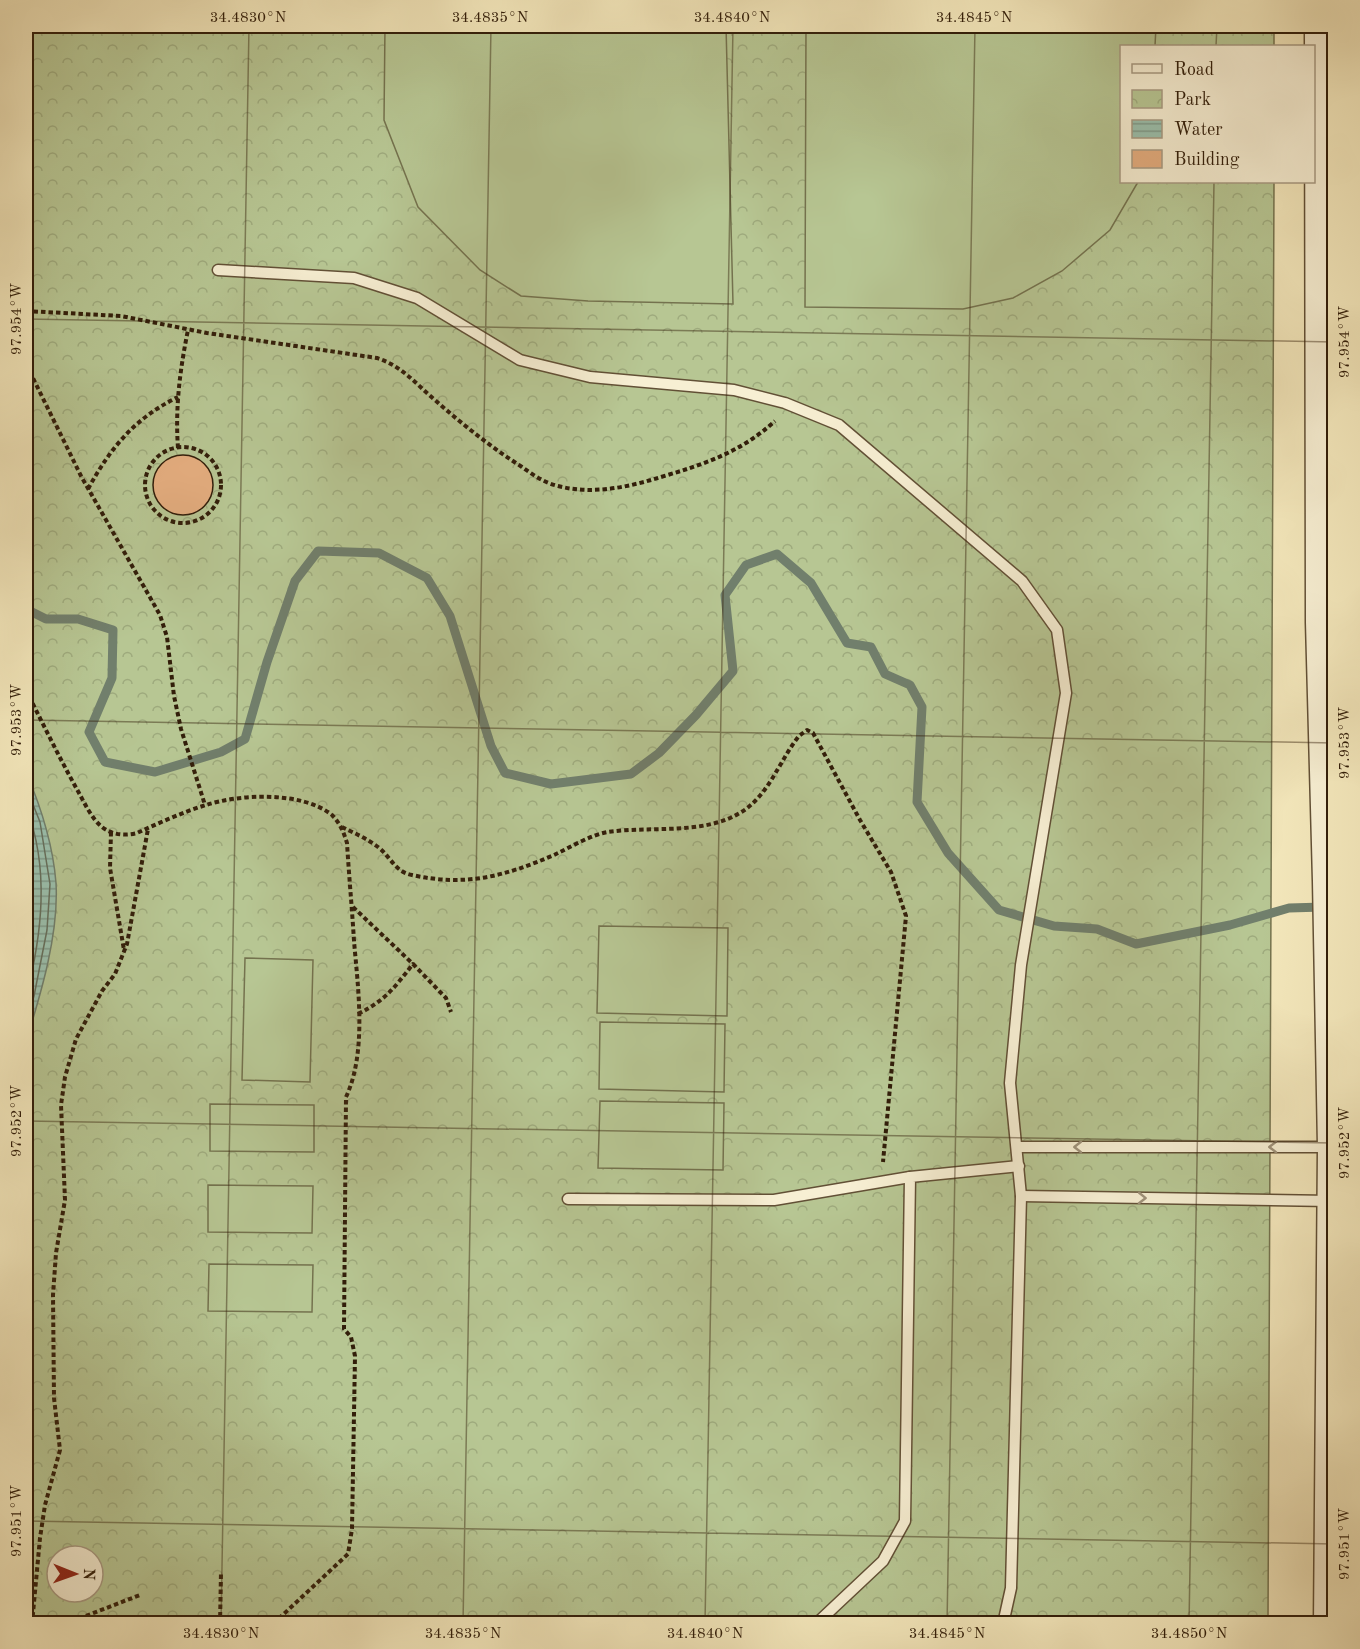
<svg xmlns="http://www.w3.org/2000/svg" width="1360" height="1649" font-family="'Old Standard TT',serif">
  <defs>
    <pattern id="park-crowns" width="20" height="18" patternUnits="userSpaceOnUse" patternTransform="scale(1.5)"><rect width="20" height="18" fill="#b7c693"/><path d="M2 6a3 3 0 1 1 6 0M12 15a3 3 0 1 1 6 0" fill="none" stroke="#9eaa7d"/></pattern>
    <pattern id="water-rules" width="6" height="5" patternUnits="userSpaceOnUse" patternTransform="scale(1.5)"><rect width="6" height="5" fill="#9bc0ad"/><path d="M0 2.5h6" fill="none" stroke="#7f9b8b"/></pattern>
  </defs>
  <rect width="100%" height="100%" fill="#f3e7bb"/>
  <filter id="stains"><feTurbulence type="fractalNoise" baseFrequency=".00333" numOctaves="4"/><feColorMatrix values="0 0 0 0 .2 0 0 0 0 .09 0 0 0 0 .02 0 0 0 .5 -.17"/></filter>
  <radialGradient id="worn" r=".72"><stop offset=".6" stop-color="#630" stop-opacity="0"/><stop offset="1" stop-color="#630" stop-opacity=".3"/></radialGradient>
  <path fill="url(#park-crowns)" stroke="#74724e" stroke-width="1.5" fill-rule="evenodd" d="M26,26h1248v20h-152v136h152l-6,1441 -1242,1zM57,1556h36v36h-36z"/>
  <g fill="#b7c693" stroke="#74724e" stroke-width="1.5">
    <path d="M385,26h341l7,278 -145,-3 -67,-5 -41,-26 -62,-63 -34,-87z"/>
    <path d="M806,26h350l-1,20h-33v136h16l-28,48 -48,41 -49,27 -50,11 -158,-2z"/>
    <path d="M599,926l129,2 -1,88 -130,-3z"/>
    <path d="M245,958l68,2 -3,122 -68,-2z"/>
    <path d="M600,1022l125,2 -1,68 -125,-3z"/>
    <path d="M600,1101l124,2 -1,67 -125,-2z"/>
    <path d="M210,1104l104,1v47l-104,-1z"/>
    <path d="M208,1185l105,1 -1,47 -104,-1z"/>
    <path d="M209,1264l104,1 -1,47 -104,-1z"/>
  </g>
  <path fill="url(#water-rules)" stroke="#717f6c" stroke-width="1.5" d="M26,772c15,35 27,72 30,111 3,51 -15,110 -30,159z"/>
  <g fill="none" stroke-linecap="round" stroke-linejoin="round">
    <g stroke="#666f5c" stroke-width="1.5">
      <path d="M26,787l14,35 10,62 -3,46 -13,66 -8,26"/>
      <path d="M26,807c24,61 16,128 0,190"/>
      <path d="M26,838l7,47 -2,42 -5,27"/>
    </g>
    <path stroke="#717f6c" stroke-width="9" d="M26,609l20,10h32l35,11 -1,48 -23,54 16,30 50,10 66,-20 24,-13 22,-77 28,-81 23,-30 61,2 48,25 23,38 41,130 14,27 46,11 80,-10 28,-21 37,-38 37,-44 -8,-76 21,-30 31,-11 34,29 36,60 24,4 14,27 25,11 12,22 -5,95 31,51 51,57 55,16 43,3 39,15 94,-19 59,-17 34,-1"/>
  </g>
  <circle fill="#e4ad7f" stroke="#321e0a" stroke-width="1.5" cx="183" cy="485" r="30"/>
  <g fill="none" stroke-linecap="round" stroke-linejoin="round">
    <defs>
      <g id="service">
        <path d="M218,270l136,8 63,20 103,62 70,17 144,13 51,13 54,22 183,156 35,49 9,63 -45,272 -11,118 11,113 -10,392 -8,36"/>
        <path d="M1017,1147h315"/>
        <path d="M1021,1196l309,5"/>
        <path d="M568,1199l206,1 136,-23"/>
        <path d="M816,1624l67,-63 22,-40 5,-344 109,-11"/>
      </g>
      <path id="tertiary" d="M1319,26l1,596 7,259 5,266 -4,477"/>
    </defs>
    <use href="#service" stroke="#625036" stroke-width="13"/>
    <use href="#tertiary" stroke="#625036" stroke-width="31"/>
    <g stroke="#321e0a" stroke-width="4" stroke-dasharray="4.5 3" stroke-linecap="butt">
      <path d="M26,311l95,5 86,17 170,25c25,8 39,26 58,42 28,25 56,47 87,67 11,8 23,16 36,19 34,9 71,1 103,-9 44,-13 80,-25 114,-56"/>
      <path d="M26,357l6,19 49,100 79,139 7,22 7,59 7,33 24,76"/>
      <circle cx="183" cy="485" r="38"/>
      <path d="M178,448c-3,-40 2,-79 10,-118"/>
      <path d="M88,489c23,-42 47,-71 90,-92"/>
      <path d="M26,690c17,34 34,69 53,103 6,11 13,26 23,34 10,8 23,9 35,6 22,-10 46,-21 69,-28 34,-11 96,-14 126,10 8,8 12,18 15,28 2,33 5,65 7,98 4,47 13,111 -8,156l-2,232 7,8 4,19 -3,173 -4,25 -75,70"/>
      <path d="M342,827c12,6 26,12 36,20 13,10 17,25 34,28 54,12 93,1 142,-20 17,-8 36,-20 54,-23 41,-6 93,3 130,-18 30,-16 41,-53 61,-78l8,-6 6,3 47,87 31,52 15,44 -23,246"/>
      <path d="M111,832l-1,36 14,82"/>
      <path d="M353,907l60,57"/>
      <path d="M358,1014c28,-14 36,-26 55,-50l33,34 5,14"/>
      <path d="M32,1624l8,-86 5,-33 15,-55 -6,-52 -1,-103 3,-42 9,-53 -4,-95 4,-28 11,-38 26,-48 13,-17 12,-30 21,-115"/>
      <path d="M65,1624l75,-29"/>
      <path d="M220,1624l1,-52"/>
    </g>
    <use href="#service" stroke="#f7efd3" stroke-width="10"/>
    <use href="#tertiary" stroke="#f7efd3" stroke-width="28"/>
  </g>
  <defs><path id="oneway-chevron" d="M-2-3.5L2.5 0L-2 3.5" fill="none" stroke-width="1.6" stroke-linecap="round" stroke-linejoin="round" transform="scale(1.5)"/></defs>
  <g stroke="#9e9179">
    <use href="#oneway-chevron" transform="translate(1078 1147) rotate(180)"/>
    <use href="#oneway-chevron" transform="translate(1273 1147) rotate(180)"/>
    <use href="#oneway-chevron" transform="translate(1142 1198) rotate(1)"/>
  </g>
  <path fill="none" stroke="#321e0a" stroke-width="1.5" stroke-opacity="0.45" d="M1216,46l1,-20M26,319l1308,23M26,720l1308,23M26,1121l1308,22M26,1521l1308,23M221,1624l28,-1598M463,1624l28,-1598M705,1624l28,-1598M947,1624l28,-1598M1189,1624l25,-1442"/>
  <rect width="1360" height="1649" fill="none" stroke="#f3e7bb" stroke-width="66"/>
  <rect x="1120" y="45" width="195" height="138" fill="#f7efd3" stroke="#a89b83" stroke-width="1.5"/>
  <rect x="1132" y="64" width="30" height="9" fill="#f7efd3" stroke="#a89b83" stroke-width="1.5"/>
  <text x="1174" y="75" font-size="18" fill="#321e0a">Road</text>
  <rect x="1132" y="90" width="30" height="18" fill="url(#park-crowns)" stroke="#a89b83" stroke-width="1.5"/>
  <text x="1174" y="105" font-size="18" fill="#321e0a">Park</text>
  <rect x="1132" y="120" width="30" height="18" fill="url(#water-rules)" stroke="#a89b83" stroke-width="1.5"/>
  <text x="1174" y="135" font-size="18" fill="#321e0a">Water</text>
  <rect x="1132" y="150" width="30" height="18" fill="#e4ad7f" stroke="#a89b83" stroke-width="1.5"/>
  <text x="1174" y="165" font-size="18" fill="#321e0a">Building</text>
  <g transform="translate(75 1574) rotate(91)"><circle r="28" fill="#f7efd3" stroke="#a89b83" stroke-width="1.5"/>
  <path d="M0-4.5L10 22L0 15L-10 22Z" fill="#8f2418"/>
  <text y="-9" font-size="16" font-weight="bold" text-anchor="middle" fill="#321e0a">N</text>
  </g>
  <rect x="33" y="33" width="1294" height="1583" fill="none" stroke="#321e0a" stroke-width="2"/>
  <g font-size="15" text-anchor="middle" fill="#321e0a">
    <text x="248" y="22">34.4830°N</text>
    <text x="490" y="22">34.4835°N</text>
    <text x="732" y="22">34.4840°N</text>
    <text x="974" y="22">34.4845°N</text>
    <text transform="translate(16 319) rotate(-90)" y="5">97.954°W</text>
    <text transform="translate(1344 342) rotate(-90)" y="5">97.954°W</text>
    <text transform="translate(16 720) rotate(-90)" y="5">97.953°W</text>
    <text transform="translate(1344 743) rotate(-90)" y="5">97.953°W</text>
    <text transform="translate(16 1121) rotate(-90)" y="5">97.952°W</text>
    <text transform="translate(1344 1143) rotate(-90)" y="5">97.952°W</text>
    <text transform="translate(16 1521) rotate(-90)" y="5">97.951°W</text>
    <text transform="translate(1344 1544) rotate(-90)" y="5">97.951°W</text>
    <text x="221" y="1638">34.4830°N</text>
    <text x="463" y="1638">34.4835°N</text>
    <text x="705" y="1638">34.4840°N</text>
    <text x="947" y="1638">34.4845°N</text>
    <text x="1189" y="1638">34.4850°N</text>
  </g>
  <rect width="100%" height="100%" filter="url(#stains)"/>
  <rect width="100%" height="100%" fill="url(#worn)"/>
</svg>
